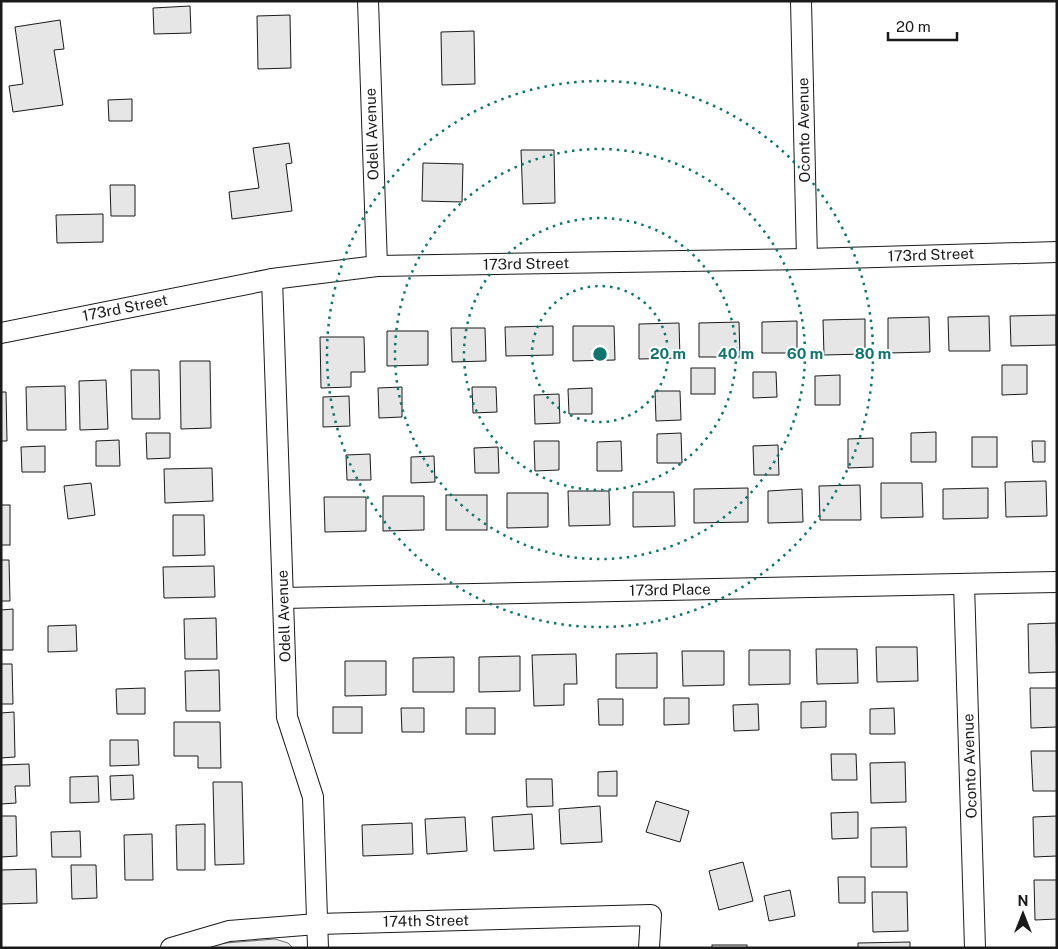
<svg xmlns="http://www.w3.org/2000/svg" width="1058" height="949" font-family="'Public Sans',sans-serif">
  <rect width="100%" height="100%" fill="#fff"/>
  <path fill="#ededed" stroke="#6a6a6a" d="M275,939l13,4 5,5h-104l12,-3z"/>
  <g fill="#e6e6e6" stroke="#1a1a1a">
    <path d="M190,6l1,27 -37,1 -1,-26z"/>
    <path d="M290,15l1,53 -33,1 -1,-53z"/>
    <path d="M60,20l4,29 -10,1 9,55 -50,7 -4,-26 14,-2 -8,-57z"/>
    <path d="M474,31l1,53 -33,1 -1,-53z"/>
    <path d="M132,99v22h-23l-1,-21z"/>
    <path d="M289,143l3,20 -6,1 6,47 -60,8 -3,-27 30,-4 -6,-40z"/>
    <path d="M521,150h33l1,53 -32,1z"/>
    <path d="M423,163l40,1 -1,38 -40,-1z"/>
    <path d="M110,185h25v31h-24z"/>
    <path d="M103,214v28l-46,1 -1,-28z"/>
    <path d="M1056,315v30l-45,1 -1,-30z"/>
    <path d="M989,316l1,35h-41l-1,-34z"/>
    <path d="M929,317l1,35 -42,1v-35z"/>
    <path d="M865,319v35l-41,1 -1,-35z"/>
    <path d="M797,321v32h-35v-31z"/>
    <path d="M739,322l1,35h-41v-34z"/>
    <path d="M679,323l1,35 -41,1v-35z"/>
    <path d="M553,326v29l-47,1 -1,-29z"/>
    <path d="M573,326h41l1,34 -42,1z"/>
    <path d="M451,328h34l1,33 -34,1z"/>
    <path d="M387,331h41v34l-41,1z"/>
    <path d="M320,337h44l1,35h-14v15l-30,1z"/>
    <path d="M180,361h30l1,67 -30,1z"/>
    <path d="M1002,365h25v29l-25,1z"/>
    <rect x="691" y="368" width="24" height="26"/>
    <path d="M131,370h28l1,49h-28z"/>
    <path d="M753,372h23l1,25 -24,1z"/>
    <path d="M840,375v30h-25v-29z"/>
    <path d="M106,380l2,49 -28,1 -1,-49z"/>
    <path d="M65,386l1,44h-39l-1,-43z"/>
    <path d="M402,387v30l-23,1 -1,-30z"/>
    <path d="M472,387h24l1,25 -24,1z"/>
    <path d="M592,388v26h-23l-1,-25z"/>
    <path d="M655,391h25l1,29 -25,1z"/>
    <path d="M1,392h5l1,49h-6z"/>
    <path d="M559,394l1,29 -25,1 -1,-29z"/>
    <path d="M349,396l1,30 -27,1v-30z"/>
    <path d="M936,432v30h-25v-29z"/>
    <path d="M146,433h24v25l-23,1z"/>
    <path d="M681,433l1,30h-25v-29z"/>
    <rect x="972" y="437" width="25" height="30"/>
    <path d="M873,438v29l-25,1v-29z"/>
    <path d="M119,440l1,26h-24v-25z"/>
    <path d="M534,441h25v29l-24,1z"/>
    <path d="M621,441l1,30h-25v-29z"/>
    <path d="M1032,441h13v21h-12z"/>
    <path d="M778,445l1,30h-25l-1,-29z"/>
    <path d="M45,446v26h-23l-1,-25z"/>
    <path d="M498,447l1,26h-24l-1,-25z"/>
    <path d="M370,454l1,26h-24l-1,-25z"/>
    <path d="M434,456l1,26 -24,1v-26z"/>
    <path d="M212,468l1,33 -48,2 -1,-34z"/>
    <path d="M1046,481l1,35 -41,1 -1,-35z"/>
    <path d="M91,483l4,32 -27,4 -4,-33z"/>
    <path d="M881,483h41l1,34 -42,1z"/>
    <path d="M860,485l1,35h-41l-1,-34z"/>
    <path d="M748,488v34l-54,1v-34z"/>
    <path d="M988,488v30l-45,1v-30z"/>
    <path d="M802,489l1,33 -35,1v-32z"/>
    <path d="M568,491h41l1,34 -41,1z"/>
    <path d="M633,492h41l1,34 -42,1z"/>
    <path d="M507,493h41v34l-41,1z"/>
    <rect x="446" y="495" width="41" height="35"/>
    <path d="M383,496h41v34l-41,1z"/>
    <path d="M324,497h42v34l-41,1z"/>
    <rect x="1" y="505" width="9" height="40"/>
    <path d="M173,515h31l1,40 -32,1z"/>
    <path d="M1,560h8l1,41h-9z"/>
    <path d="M214,566l1,31 -51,1 -1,-31z"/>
    <path d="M13,609v41h-12v-40z"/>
    <path d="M216,618l1,41h-32l-1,-40z"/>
    <path d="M1056,623l1,49 -28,1 -1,-49z"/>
    <path d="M76,625l1,26 -29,1v-26z"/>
    <path d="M876,647h41l1,34 -41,1z"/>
    <path d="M816,649h41l1,34 -41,1z"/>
    <path d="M749,650h41v34l-41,1z"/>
    <path d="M682,651h42v34l-41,1z"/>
    <path d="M657,653v35h-41v-34z"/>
    <path d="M576,654l1,30h-13v21l-30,1 -2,-51z"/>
    <path d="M520,656v35l-41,1v-35z"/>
    <path d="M454,657v35h-41v-34z"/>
    <path d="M345,661h41v34l-41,1z"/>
    <path d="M1,664h11l1,40h-12z"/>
    <path d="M219,670l1,41h-34l-1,-40z"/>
    <path d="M145,688v26h-28l-1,-25z"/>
    <path d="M1030,688h27v39l-26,1z"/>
    <path d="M664,698h25v26l-25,1z"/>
    <path d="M598,699h25v26h-24z"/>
    <path d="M826,701v26l-25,1v-26z"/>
    <path d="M758,704l1,26 -25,1 -1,-26z"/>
    <rect x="333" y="707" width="29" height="26"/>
    <path d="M401,708h23v24h-22z"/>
    <rect x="466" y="708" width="29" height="26"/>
    <path d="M894,708l1,26h-25v-25z"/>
    <path d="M14,712l1,45 -14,1v-45z"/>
    <path d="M174,722h46l1,46h-23v-12h-24z"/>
    <path d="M110,740h28l1,25 -29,1z"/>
    <path d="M1031,751h26v40h-24z"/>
    <path d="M831,754h25l1,26h-25z"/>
    <path d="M905,762l1,40 -35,1 -1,-40z"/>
    <path d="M29,764l1,22h-15l1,17 -15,1v-39z"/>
    <path d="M617,771v25h-19v-24z"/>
    <path d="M133,775l1,24 -23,1 -1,-24z"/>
    <path d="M98,776l1,26 -29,1v-26z"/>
    <path d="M526,779h26l1,27 -26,1z"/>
    <path d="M213,782h29l2,82 -29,1z"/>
    <path d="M656,801l33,10 -9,31 -34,-10z"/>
    <path d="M600,806l2,36 -41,2 -2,-35z"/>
    <path d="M858,812v26l-26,1 -1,-26z"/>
    <path d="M532,814l2,35 -40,2 -2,-34z"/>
    <path d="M1,816h15l1,40 -16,1z"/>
    <path d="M1057,816v40l-23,1 -1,-40z"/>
    <path d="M465,817l2,34 -40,3 -2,-35z"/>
    <path d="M412,823l1,31 -50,2 -1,-31z"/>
    <path d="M205,824v46h-28l-1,-45z"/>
    <path d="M906,827l1,40h-36v-39z"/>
    <path d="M80,831l1,26h-29l-1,-25z"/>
    <path d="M152,834l1,46h-28l-1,-45z"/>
    <path d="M743,862l10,39 -34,9 -10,-39z"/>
    <path d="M71,865h25l1,33 -25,1z"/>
    <path d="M36,869l1,34 -36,1v-34z"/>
    <path d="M838,877h27v26h-26z"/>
    <path d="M1034,880h23v39l-22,1z"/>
    <path d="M790,890l5,26 -26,5 -5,-25z"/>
    <path d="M872,892h35l1,39 -35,1z"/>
    <path d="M910,942v6h-52v-5z"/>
    <rect x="712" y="945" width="35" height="3"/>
  </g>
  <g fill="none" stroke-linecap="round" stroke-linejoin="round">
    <defs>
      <g id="minor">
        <path d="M368,1l9,265"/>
        <path d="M801,1l6,258"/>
        <path d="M272,279l15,438 26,80 5,151"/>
        <path d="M1,333l271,-54 105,-13 430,-7 250,-7"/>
        <path d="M964,584l11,364"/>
        <path d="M283,598l774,-16"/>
        <path d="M171,948l58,-17 88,-7 334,-9 -2,33"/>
      </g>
    </defs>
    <use href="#minor" stroke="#1a1a1a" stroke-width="22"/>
    <use href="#minor" stroke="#fff" stroke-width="20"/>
  </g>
  <g fill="none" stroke="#0f766e" stroke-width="2.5" stroke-dasharray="2.5 5">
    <circle cx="600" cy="354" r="68"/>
    <circle cx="600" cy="354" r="136"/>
    <circle cx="600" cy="354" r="205"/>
    <circle cx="600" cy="354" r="273"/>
  </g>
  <g text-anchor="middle" stroke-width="4" stroke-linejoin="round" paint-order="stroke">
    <g font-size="15" fill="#1a1a1a" stroke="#fff">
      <text transform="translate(804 130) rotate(-91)" y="5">Oconto Avenue</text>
      <text transform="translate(372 134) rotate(-92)" y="5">Odell Avenue</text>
      <text transform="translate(931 255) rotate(-2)" y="5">173rd Street</text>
      <text transform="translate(526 264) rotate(-1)" y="5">173rd Street</text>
      <text transform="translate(125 308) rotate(-11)" y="5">173rd Street</text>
      <text transform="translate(670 590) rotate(-1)" y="5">173rd Place</text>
      <text transform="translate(284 616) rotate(-92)" y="5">Odell Avenue</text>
      <text transform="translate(970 766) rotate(-92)" y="5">Oconto Avenue</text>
      <text transform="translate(426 921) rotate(-1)" y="5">174th Street</text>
    </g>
  </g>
  <circle cx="600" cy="354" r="8" fill="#0f766e" stroke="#fff" stroke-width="2.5"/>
  <g font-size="15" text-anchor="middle" font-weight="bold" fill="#0f766e" stroke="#fff" stroke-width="4" stroke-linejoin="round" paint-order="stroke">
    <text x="668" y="359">20 m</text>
    <text x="736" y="359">40 m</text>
    <text x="805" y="359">60 m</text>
    <text x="873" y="359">80 m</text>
  </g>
  <rect width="1058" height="949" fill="none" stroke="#1a1a1a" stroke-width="5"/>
  <g transform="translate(1023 914)" stroke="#ffffff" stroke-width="4" paint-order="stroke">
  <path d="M0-4L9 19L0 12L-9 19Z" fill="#1a1a1a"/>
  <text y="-8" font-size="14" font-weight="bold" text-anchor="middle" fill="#1a1a1a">N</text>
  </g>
  <path d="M888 32v8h69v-8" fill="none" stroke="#1a1a1a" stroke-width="2.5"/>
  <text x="896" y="32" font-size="15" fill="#1a1a1a" stroke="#ffffff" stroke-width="4" paint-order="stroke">20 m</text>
</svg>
